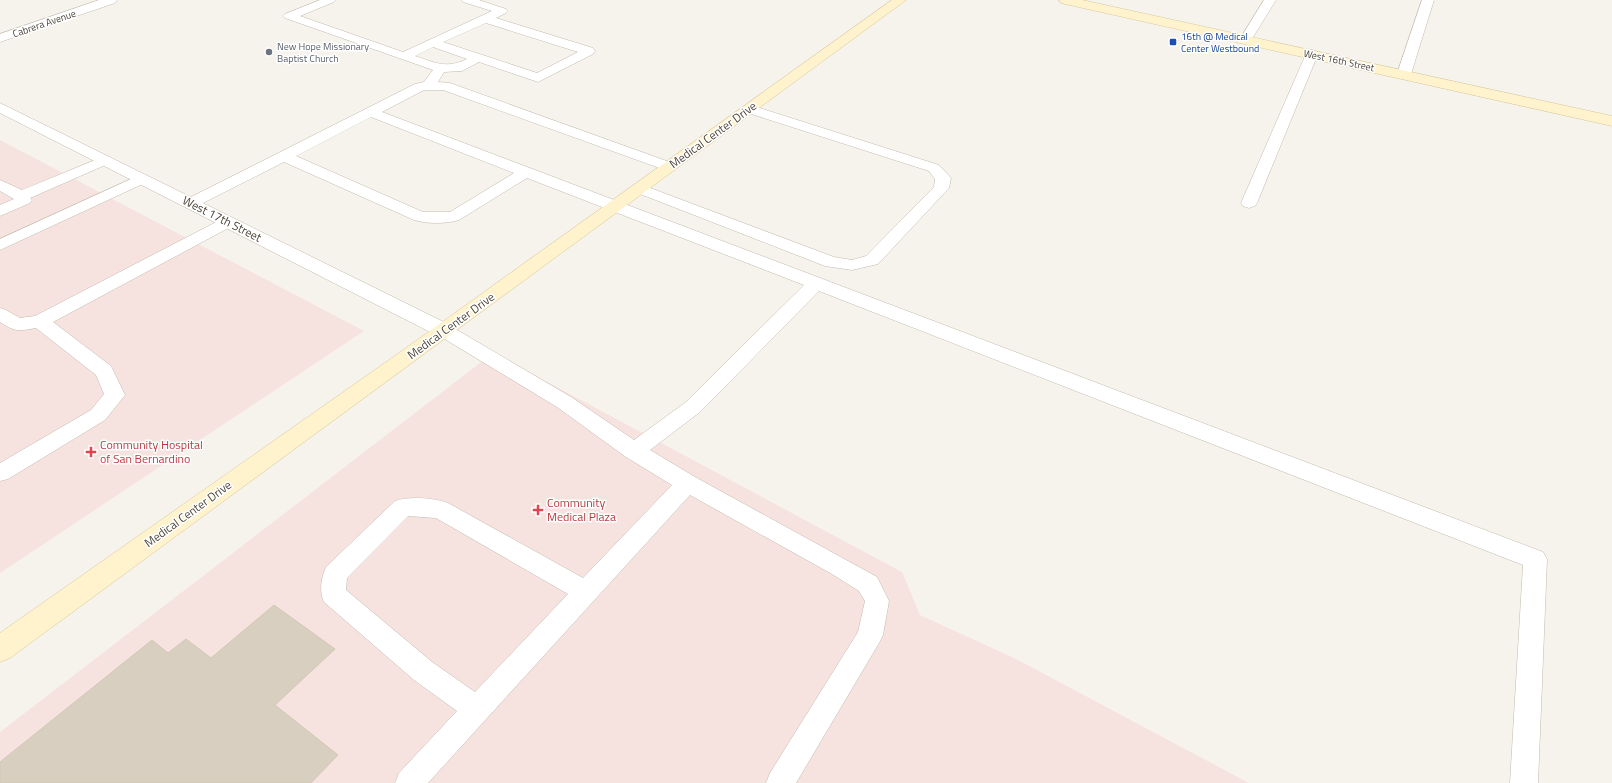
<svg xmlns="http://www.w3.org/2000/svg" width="1612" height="783" font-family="'Titillium Web',sans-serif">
  <rect width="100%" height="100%" fill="#f6f3ec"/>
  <g fill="#f6e3e0">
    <path d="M0,140l364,191 -364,242z"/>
    <path d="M493,353l409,219 18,43 94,43 235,125h-1249v-51z"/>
  </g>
  <path fill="#d8cfc1" stroke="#d3c7b4" d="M274,605l61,44 -60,56 63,50 -27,28h-311v-21l152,-122 16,13 18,-14 25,19z"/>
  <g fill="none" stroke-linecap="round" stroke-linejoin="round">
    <defs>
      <g id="lane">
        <path d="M320,0h16l-2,2 -34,14 103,36 89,-41 -29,-9 -2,-2h18l27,9 2,2 -2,2 -10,5 97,30 2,3 -2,3 -55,28 -59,-20 -17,9 -18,1 -6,10 12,1 225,81 2,3 -2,3 -5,1 -5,-1 -222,-80h-19l-42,22 1161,440 4,7 -9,224h-28l13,-218 -704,-274 -119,121 -50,38 45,27 182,100 12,24 -6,34 -4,8 -83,140h-30l4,-10 88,-141 7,-31 -6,-10 -27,-17 -142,-79 -262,288h-33l4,-10 58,-62 -43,-31 -90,-78c-5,-11 -3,-24 2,-35l69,-66c15,-5 38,-3 53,2l135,75 89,-93 -46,-28 -69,-50 -119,-72 -2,-4 2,-4 7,-2 7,2 119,70 63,43 52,-38 118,-117 -277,-107 -68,42c-13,4 -32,4 -45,0l-130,-58 -87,44 -6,2 -6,-2 -2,-3 2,-3 230,-116 9,-2 9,-12 -148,-52 -2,-2 2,-2zM486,23l92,29 -41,21 -94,-31zM433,47l34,12c-21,10 -31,4 -52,-3zM371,117l143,56 -64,39h-27l-127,-56zM408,516l28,2 132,76 -93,98 -43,-30 -86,-72 1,-12z"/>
        <path d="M1264,0h12l-26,42h-8l-2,-3z"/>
        <path d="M1312,50l4,1 2,3 -61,149 -2,3 -6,2 -6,-2 -2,-3 65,-149 2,-3z"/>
        <path d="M750,105l189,60 12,13 -2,10 -71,76 -26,6 -27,-4 -190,-74 -3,-3 3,-3 5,-2 5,2 189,71 18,3 14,-4 68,-69 1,-8 -6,-8 -184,-59 -2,-3 2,-3z"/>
        <path d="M105,156l5,1 2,3 -2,3 -80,35 2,2 -2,3 -30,13v-11l14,-6 -14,-8v-11l22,10z"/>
        <path d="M142,174l5,2 3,3 -3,3 -147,68v-11z"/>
        <path d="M228,217l6,2 2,3 -2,3 -181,97 58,44 14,29 -20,25 -97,59 -8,2v-18l91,-53 13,-16 -8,-19 -60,-47c-17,3 -21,4 -36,-6v-14l6,2 14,8 15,-2 187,-97z"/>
      </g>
      <g id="street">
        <path d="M99,0h18l-2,3 -115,39v-8z"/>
        <path d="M1422,0h12l-23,74 -2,3 -5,1 -5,-1 -2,-3z"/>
        <path d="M0,103l452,223 3,5 -3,5 -7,2 -7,-2 -438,-223z"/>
      </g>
      <g id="secondary">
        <path d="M892,0h14l-896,658 -10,4v-29l399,-280z"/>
        <path d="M1059,0h23l530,116v10l-547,-122 -4,-1z"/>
      </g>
    </defs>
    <use href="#lane" stroke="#c2bbae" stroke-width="1"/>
    <use href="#street" stroke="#c2bbae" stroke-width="1"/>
    <use href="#secondary" stroke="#d6c79b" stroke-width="1"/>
    <use href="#lane" fill="#fff" fill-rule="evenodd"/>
    <use href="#street" fill="#fff" fill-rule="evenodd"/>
    <use href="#secondary" fill="#fff3cd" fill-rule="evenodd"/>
  </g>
  <rect fill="#1a4fb4" stroke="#fff" stroke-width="1.5" x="1169" y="38" width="8" height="8" rx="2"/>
  <circle fill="#6b7280" stroke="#fff" stroke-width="1.5" cx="269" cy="52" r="4"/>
  <g fill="#e0444e" stroke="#fff" stroke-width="1.5">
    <path d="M89 446h4v4h4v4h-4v4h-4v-4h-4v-4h4z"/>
    <path d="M536 504h4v4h4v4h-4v4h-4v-4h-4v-4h4z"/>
  </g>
  <g text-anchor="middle" stroke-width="3" stroke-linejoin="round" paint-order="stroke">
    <g font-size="10" fill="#4b4439" stroke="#fff">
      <text transform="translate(44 23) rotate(-19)" y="4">Cabrera Avenue</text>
      <text transform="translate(1339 60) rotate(12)" y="4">West 16th Street</text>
    </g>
    <g font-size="10" fill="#164399" stroke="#fff" text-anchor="start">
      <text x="1181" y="40">16th @ Medical<tspan x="1181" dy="12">Center Westbound</tspan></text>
    </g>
    <g font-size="10" fill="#5b616d" stroke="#fff" text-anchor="start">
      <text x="277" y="50">New Hope Missionary<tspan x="277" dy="12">Baptist Church</tspan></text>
    </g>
    <g font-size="12" fill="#4b4439" stroke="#fff">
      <text transform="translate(713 135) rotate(-36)" y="4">Medical Center Drive</text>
      <text transform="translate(222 219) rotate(27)" y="4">West 17th Street</text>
      <text transform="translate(451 326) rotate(-36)" y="4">Medical Center Drive</text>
      <text transform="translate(188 514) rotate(-36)" y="4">Medical Center Drive</text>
    </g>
    <g font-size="12" fill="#be3a42" stroke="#fff" text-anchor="start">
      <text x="100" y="449">Community Hospital<tspan x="100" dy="14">of San Bernardino</tspan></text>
      <text x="547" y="507">Community<tspan x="547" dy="14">Medical Plaza</tspan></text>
    </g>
  </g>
</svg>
